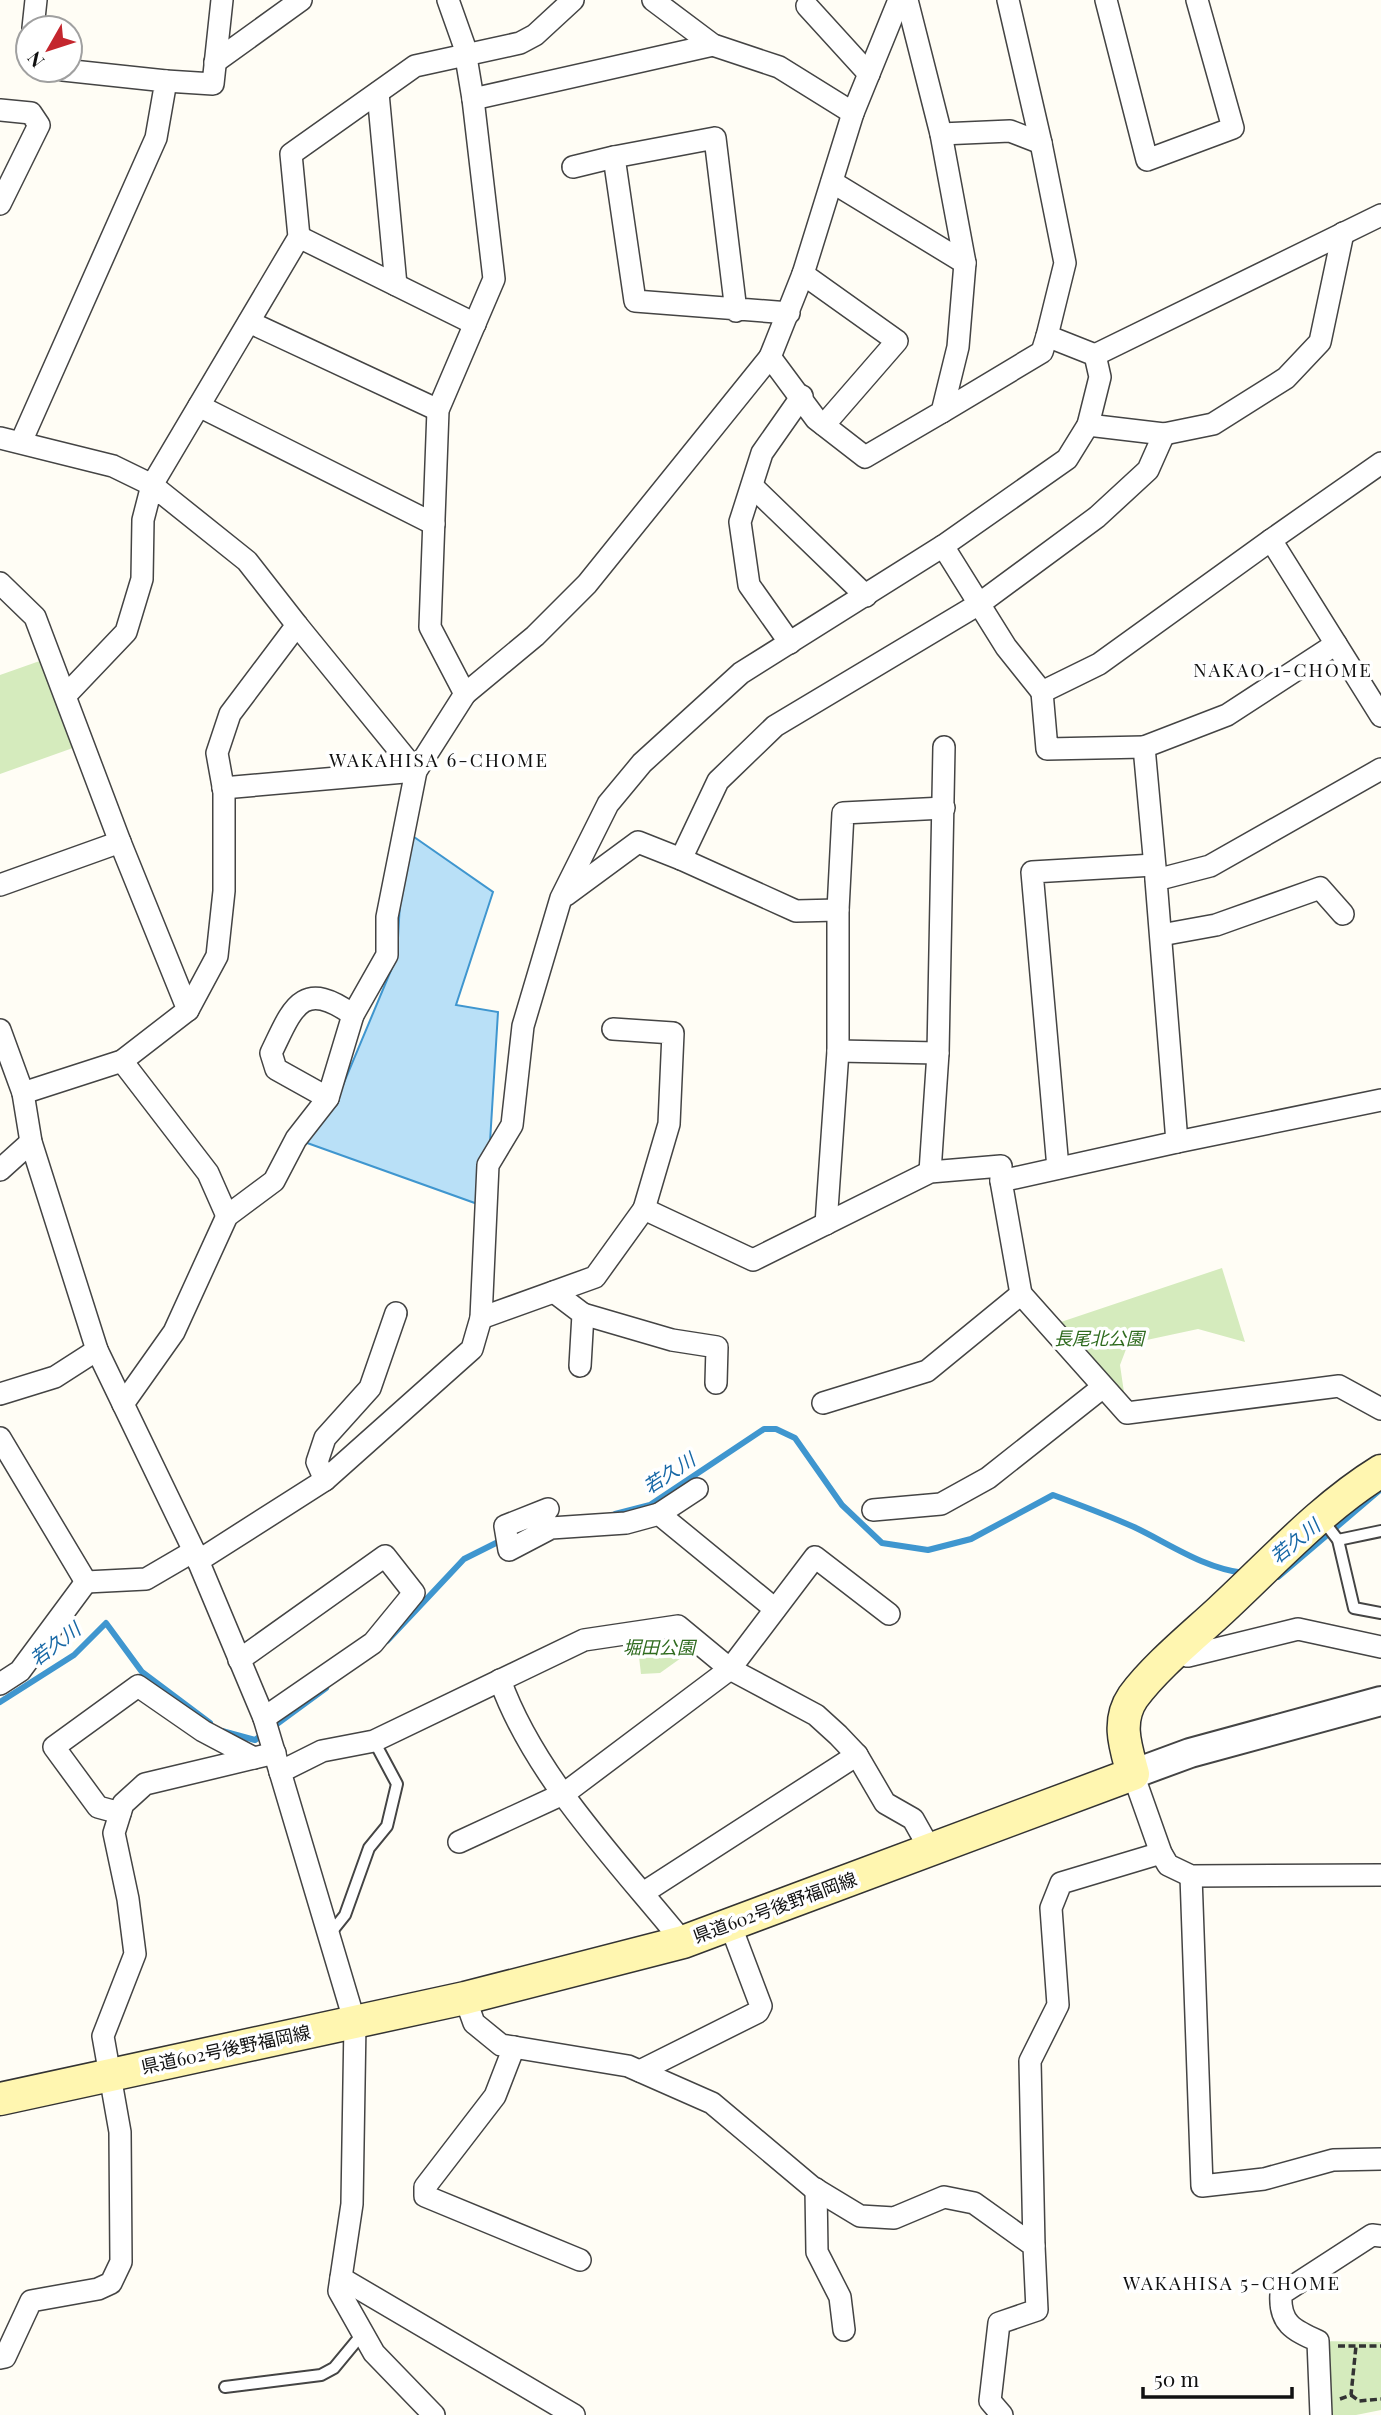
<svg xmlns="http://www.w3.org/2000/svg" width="1381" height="2415" font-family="'Playfair Display','Noto Sans JP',serif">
  <rect width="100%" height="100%" fill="#fffdf5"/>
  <g fill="#d5ebbd">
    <path d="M51,657l33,87 -84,30v-99z"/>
    <path d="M1222,1268l23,74 -47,-13 -70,15 -8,21 7,48 -78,-87z"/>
    <path d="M678,1626l24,17 -42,30 -19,1 -5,-43z"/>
    <path d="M1318,2341l63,1v68l-25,5h-35z"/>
  </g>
  <path fill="#b9e0f7" stroke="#3f96cf" stroke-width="2" d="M404,830l89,62 -37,113 42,7 -12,195 -190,-68 47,-54 54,-129z"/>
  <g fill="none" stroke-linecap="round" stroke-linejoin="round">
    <g stroke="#3f96cf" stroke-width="6">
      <path d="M615,1514l35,-9 114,-76h12l19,9 47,67 40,38 46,7 43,-11 82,-44c27,10 54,20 81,32 36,17 69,41 110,46"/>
      <path d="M1272,1576l6,1 103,-88"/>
      <path d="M387,1641l77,-82 40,-20"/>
      <path d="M0,1702l74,-47 32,-32 36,49 68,51"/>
      <path d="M222,1731l33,9 71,-52"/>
    </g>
    <defs>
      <g id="service">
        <path d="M1322,1519l16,21 16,68 27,5"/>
        <path d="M1338,1540l43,-9"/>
        <path d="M329,1935l16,-20 24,-67 18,-22 10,-42 -23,-43"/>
        <path d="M225,2387l96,-12 13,-7 29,-35"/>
      </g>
      <g id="minor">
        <path d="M653,0l60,45 66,22 74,46 46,-113"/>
        <path d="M1008,0l33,143 24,120 -18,73 48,19 5,22 -12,48 -21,34 -124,87 63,101 36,45 57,-28 172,-124 110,176"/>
        <path d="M1106,0l41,160 86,-32 -36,-128"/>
        <path d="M807,6l62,68"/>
        <path d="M33,28l3,-28"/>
        <path d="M215,62l86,-62"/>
        <path d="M166,81l47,3 9,-84"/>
        <path d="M378,93l18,192"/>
        <path d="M473,99l240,-54"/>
        <path d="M0,110l31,3 8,12 -39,79"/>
        <path d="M941,134l69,-3 31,12"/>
        <path d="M573,167l41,-10"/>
        <path d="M832,182l133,81"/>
        <path d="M299,237l176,87"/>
        <path d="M736,311l-21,-173 -101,19 21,144 154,12"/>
        <path d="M249,322l189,88"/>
        <path d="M1095,355l286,-140"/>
        <path d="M770,357l33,-83"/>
        <path d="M199,406l235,118"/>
        <path d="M942,412l100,-60 5,-16"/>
        <path d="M824,425l73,-84 -94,-67 50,-161"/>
        <path d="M1088,425l76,9 49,-10 73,-46 34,-36 23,-109"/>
        <path d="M0,438l113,28 39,19 147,-248 -8,-83 124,-88 105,-23 15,-8 38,-35"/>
        <path d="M21,442l135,-304 10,-57 -103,-11"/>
        <path d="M752,486l114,110"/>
        <path d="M1271,540l110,-77"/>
        <path d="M0,583l35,34 85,225"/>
        <path d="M790,643l-41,-58 -9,-63 22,-69 40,-57"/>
        <path d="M1042,692l5,57 97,-2"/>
        <path d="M465,694l70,-58 52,-52 183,-227 46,62 49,38 77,-45 16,-65 7,-84 -24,-129 -34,-134"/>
        <path d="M66,695l60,-63 16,-53 1,-59 9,-35 95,76 50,64 -67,89 -13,39 7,39v99l-7,65 -29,54"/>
        <path d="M223,788l193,-17 -119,-146"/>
        <path d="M681,859l115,52 42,-1"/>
        <path d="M1156,878l-12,-131 83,-32 109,-71"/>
        <path d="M0,885l120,-43 68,168 -66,51 -99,32"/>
        <path d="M566,895l72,-53 43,17 37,-78 57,-55 204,-122 118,-87 51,-47 16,-36"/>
        <path d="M1161,935l55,-10 104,-37 23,26"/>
        <path d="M613,1029l60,4 -4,91 -25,85"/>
        <path d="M0,1030l23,63 8,49 66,208 97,201 70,167 91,305 -3,181 -13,87 35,62 60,62"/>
        <path d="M838,1051l100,2"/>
        <path d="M122,1061l86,112 19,43"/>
        <path d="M328,1098l-52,-29 -5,-16c21,-43 30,-76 82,-38"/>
        <path d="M1177,1142l204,-42"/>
        <path d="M1058,1168l-26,-296 122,-7"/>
        <path d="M0,1170l31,-28"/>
        <path d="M930,1172l8,-119 6,-306"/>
        <path d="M826,1224l12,-173v-141l5,-97 101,-5"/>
        <path d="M554,1292l29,22 -3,52"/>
        <path d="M1021,1294l106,119 212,-27 42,23"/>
        <path d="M583,1314l89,26 45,7 -1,36"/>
        <path d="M481,1318l114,-41 49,-68 109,51 177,-88 71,-6v15"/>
        <path d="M0,1394l55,-17 42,-27"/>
        <path d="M823,1403l104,-32 94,-77 -20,-113 176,-39 -21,-262 54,-14 171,-97"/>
        <path d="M123,1404l51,-72 53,-116 47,-35 22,-42 32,-41 25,-83 34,-60v-38l29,-146 49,-77 -35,-67 8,-217 56,-131 -21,-180 -9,-54 -16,-45"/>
        <path d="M0,1438l86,144 60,-3 48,-28"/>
        <path d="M325,1480l-8,-18 8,-24 45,-50 26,-75"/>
        <path d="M548,1509l-43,17 4,24 42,-22 75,-5 33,-9 116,95"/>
        <path d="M873,1510l68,-6 47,-26 115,-91"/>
        <path d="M659,1514l38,-25"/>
        <path d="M198,1561l127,-81 147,-131 9,-31 7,-153 24,-40 11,-99 38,-128 47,-94 34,-41 99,-90 202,-127"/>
        <path d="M1181,1648l7,8 110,-27 83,18"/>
        <path d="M239,1660l146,-104 29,37 -41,50 -109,75"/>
        <path d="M500,1680c34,96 119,183 183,262"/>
        <path d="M0,1684l20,-13 66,-89"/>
        <path d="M280,1772l42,-21 52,-10 210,-101 94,-14 52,43 86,46 22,20 19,20 28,48 28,16 18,32"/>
        <path d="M1133,1774l28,79 7,12 23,11 190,-1"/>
        <path d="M120,1813l-22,-6 -44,-60 84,-61 65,45 51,27"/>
        <path d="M459,1842l106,-49 165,-124 85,-112 74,57"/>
        <path d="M1191,1876l11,310 62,-7 69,-19 48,-1"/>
        <path d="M643,1893l214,-138"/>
        <path d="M465,1998l9,25 27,22 127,21 84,37 100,84 48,29 34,2 50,-21 30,6 60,43 3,64 -38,13 -9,78 12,14"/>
        <path d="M514,2047l-19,49 -70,91v9l155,64"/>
        <path d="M640,2071l118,-59 3,-6 -31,-82"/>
        <path d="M816,2189l1,63 23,45 4,33"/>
        <path d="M1034,2246l-4,-185 28,-56 -7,-97 10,-25 100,-30"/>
        <path d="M341,2278l233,137"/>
        <path d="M0,2358l5,-1 26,-56 67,-12 13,-6 10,-21 -1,-130 -17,-96 32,-82 -7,-55 -14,-66 9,-29 22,-20 130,-31"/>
        <path d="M1321,2415l-3,-74c-25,-11 -39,-18 -37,-47l91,-59 9,1"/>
      </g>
      <path id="tertiary" d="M1133,1774l57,-21 191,-52"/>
      <path id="secondary" d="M0,2099l465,-101 218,-56 450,-168c-7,-26 -17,-52 0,-77 22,-30 60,-61 87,-86 52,-48 101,-103 161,-140"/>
    </defs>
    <use href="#service" stroke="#444" stroke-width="14"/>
    <use href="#minor" stroke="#444" stroke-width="24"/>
    <use href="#tertiary" stroke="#444" stroke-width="32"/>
    <use href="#secondary" stroke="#333" stroke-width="35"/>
    <g stroke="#333" stroke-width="3.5" stroke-dasharray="7 3.5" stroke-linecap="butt">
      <path d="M1338,2346h43"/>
      <path d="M1351,2395l8,6 22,-2"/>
      <path d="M1340,2399l11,-4 5,-49"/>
    </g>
    <use href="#service" stroke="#fff" stroke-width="10"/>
    <use href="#minor" stroke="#fff" stroke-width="21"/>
    <use href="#tertiary" stroke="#fff" stroke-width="28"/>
    <use href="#secondary" stroke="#fff6b0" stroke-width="32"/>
  </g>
  <g text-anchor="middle" stroke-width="7" stroke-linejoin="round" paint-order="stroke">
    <g font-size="18" font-style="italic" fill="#2f6b1f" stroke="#fff">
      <text x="1099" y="1345">長尾北公園</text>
      <text x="659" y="1654">堀田公園</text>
    </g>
    <g font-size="18" fill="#111" stroke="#fff">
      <text transform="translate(775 1908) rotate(-20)" y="6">県道602号後野福岡線</text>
      <text transform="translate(226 2050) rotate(-12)" y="6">県道602号後野福岡線</text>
    </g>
    <g font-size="19" letter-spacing="2" fill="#111" stroke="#fff">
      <text x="1283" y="677">NAKAO 1-CHOME</text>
      <text x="439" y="767">WAKAHISA 6-CHOME</text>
      <text x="1232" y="2290">WAKAHISA 5-CHOME</text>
    </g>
    <g font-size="19" font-style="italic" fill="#1768a6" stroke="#fff">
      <text transform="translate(669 1473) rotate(-33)" y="7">若久川</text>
      <text transform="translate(1295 1541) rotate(-39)" y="7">若久川</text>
      <text transform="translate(55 1644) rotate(-37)" y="7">若久川</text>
    </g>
  </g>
  <g transform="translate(49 49) rotate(231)"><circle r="33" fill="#ffffff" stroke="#a0a0a0" stroke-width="2"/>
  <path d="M0-5L12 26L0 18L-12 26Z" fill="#c4262e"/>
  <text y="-10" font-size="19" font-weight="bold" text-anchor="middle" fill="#111111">N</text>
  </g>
  <path d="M1143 2387v10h149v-10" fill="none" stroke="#111111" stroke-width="3.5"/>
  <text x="1154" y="2387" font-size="21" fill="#111111" stroke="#ffffff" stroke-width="5" paint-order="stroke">50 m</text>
</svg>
